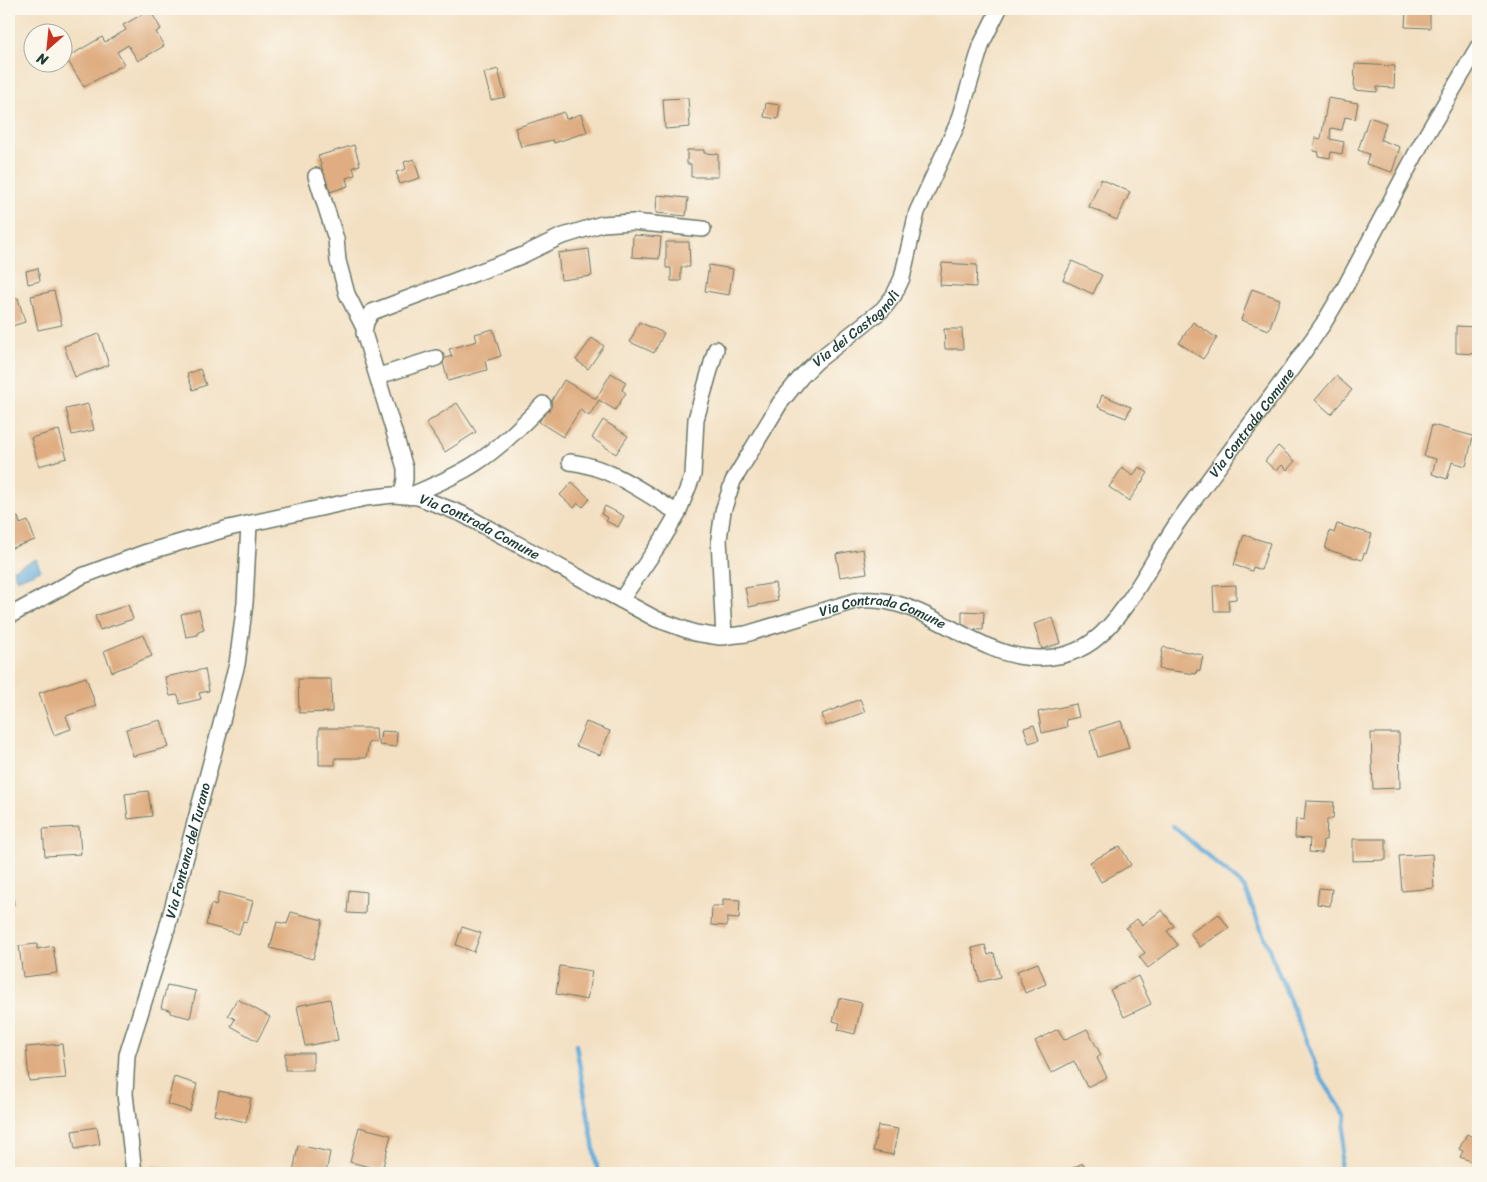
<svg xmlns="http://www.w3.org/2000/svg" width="1487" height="1182" font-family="Sriracha,sans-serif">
  <rect width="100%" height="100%" fill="#fbf7ec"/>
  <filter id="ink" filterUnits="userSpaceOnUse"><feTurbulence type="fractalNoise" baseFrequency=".02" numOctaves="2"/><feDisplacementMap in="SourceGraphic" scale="10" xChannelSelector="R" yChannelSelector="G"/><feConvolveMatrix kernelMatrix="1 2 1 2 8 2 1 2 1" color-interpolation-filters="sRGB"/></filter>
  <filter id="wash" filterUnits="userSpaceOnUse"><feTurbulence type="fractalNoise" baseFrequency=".0096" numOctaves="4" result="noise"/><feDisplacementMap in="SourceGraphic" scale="20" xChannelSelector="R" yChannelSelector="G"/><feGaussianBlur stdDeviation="1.12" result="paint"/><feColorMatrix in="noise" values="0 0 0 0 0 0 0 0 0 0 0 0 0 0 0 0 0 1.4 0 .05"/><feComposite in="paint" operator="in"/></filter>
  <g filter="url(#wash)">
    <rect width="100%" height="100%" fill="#f3e0c3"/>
    <path fill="#63acda" stroke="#417487" d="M36,559l5,11 -24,10 -4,-11z"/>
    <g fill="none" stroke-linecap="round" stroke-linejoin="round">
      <g stroke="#63acda" stroke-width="4.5">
        <path d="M1173,826l71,61 77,191 25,38 -7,57"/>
        <path d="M576,1045l22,128"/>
      </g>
    </g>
    <g id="blocks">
      <g fill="#dfad81">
        <path d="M1406,9h24v19l-25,-1z"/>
        <path d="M150,10l11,19 -5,3 8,14 -26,15 -10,-16 -11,7 7,12 -40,23 -18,-29 36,-21 3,5 21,-12 -3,-5z"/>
        <path d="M1355,64l40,2 -1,22 -17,-1v5l-23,-2z"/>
        <path d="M498,69l7,28 -14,3 -7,-27z"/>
        <path d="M688,98l2,29 -25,2 -2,-30z"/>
        <path d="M1328,98l30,5 -3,16 -10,-2 -3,13 -11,-2 -1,11 14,3 -2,12 -11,-2 -1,6 -12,-2 1,-4 -6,-1 2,-13 6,1z"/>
        <path d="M766,103l14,2 -2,14 -14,-2z"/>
        <path d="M564,112l2,7 15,-5 6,18 -33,11 -1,-3 -32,7 -6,-19z"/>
        <path d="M1369,117l17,6 -5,17 19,7 -8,25 -26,-8 3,-10 -11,-4z"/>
        <path d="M354,145l6,20 -7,2 2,8 -9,3 2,8 -18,6 -12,-36z"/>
        <path d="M687,150h17v3l14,1v23h-27v-13h-4z"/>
        <path d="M414,159l6,19 -20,6 -4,-12 10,-3 -2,-7z"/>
        <path d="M1101,179l29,13 -13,28 -28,-13z"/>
        <path d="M657,195l31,3 -2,18 -30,-3z"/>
        <path d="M633,235l28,2 -2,22 -27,-2z"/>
        <path d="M666,242h23l1,25h-9v14h-10v-13h-5z"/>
        <path d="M589,249l3,27 -31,4 -3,-27z"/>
        <path d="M1072,261l30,14 -9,19 -30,-14z"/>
        <path d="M942,263l35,2 -1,22 -36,-2z"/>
        <path d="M709,265l24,4 -4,26 -24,-4z"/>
        <path d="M38,268l2,13 -12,3 -2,-13z"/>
        <path d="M1252,289l28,10 -11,31 -28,-10z"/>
        <path d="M54,291l8,34 -24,5 -7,-34z"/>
        <path d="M18,298l7,24 -16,5v-27z"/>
        <path d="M639,322l25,11 -10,20 -24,-11z"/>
        <path d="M1193,322l24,16 -14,21 -24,-16z"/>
        <path d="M1456,326l22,1v27l-22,-1z"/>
        <path d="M493,329l8,27 -16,5 2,9 -39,11 -6,-22 10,-3 -3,-7 28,-8 -2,-7z"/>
        <path d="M944,329h18l1,20h-18z"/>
        <path d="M99,334l10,31 -34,12 -11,-31z"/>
        <path d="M592,338l12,8 -16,23 -12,-9z"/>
        <path d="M200,369l6,16 -13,5 -6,-16z"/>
        <path d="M611,373l15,9 -4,8 4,3 -11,17 -16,-10 -10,16 -9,-6 -17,27 -24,-15 25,-42 32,19z"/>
        <path d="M1336,376l16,14 -21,24 -16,-14z"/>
        <path d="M1102,395l29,12 -5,11 -28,-11z"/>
        <path d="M457,403l19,29 -31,20 -19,-29z"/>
        <path d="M88,404l6,26 -22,5 -6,-26z"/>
        <path d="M603,420l25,16 -12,18 -24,-16z"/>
        <path d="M1432,425l41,11 -7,30 -14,-4 -5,17 -15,-5 4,-15 -12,-3z"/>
        <path d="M59,430l8,28 -28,8 -8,-28z"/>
        <path d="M1278,446l17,15 -8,9 -5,-5 -6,6 -11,-10z"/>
        <path d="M1139,467l9,6 -19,28 -20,-14 13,-19 11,8z"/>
        <path d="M572,482l18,17 -7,8 -5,-4 -4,5 -14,-13z"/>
        <path d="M605,506l19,10 -6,11 -12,-6 2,-3 -7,-4z"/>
        <path d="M18,517l2,7 8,-3 7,19 -26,9v-29z"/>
        <path d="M1337,524l35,10 -6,20 -2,-1 -2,7 -37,-11 5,-18 4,2z"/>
        <path d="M1244,535l26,8 -9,27 -8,-3 -1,4 -18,-6z"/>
        <path d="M863,549l4,24 -27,4 -4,-23z"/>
        <path d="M775,583l3,18 -29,6 -4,-19z"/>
        <path d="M1236,585v14l-8,1 1,11h-15l-1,-25z"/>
        <path d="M128,605l5,14 -33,11 -5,-14z"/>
        <path d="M199,610l5,20 -6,2v3l-12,2 -5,-23z"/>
        <path d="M962,611l22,1 -1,18 -21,-1z"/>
        <path d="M1053,618l8,25 -19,6 -8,-25z"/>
        <path d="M143,635l9,21 -40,16 -8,-21z"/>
        <path d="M1163,647l40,8 -3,16 -3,-1 -1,4 -37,-5z"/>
        <path d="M205,669l4,22 -10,2 2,6 -21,5 -2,-9 -8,1 -5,-19z"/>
        <path d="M86,677l10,29 -30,10 5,13 -17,6 -15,-42z"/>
        <path d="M298,679h33l1,33 -33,1z"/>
        <path d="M860,699l5,13 -39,14 -4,-12z"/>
        <path d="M1076,704l3,13 -13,3 1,7 -25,6 -4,-21z"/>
        <path d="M161,720l8,27 -36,9 -7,-27z"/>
        <path d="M1121,721l8,27 -31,9 -8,-27z"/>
        <path d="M586,722l24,9 -10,24 -24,-9z"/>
        <path d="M1034,725l5,15 -10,3 -5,-15z"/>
        <path d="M319,728h57l1,14h-8l-3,16h-31v7h-16z"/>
        <path d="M381,731l16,1 -1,15 -17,-2z"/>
        <path d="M1371,733h28l1,55 -27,1z"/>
        <path d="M148,791l4,25 -24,3 -3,-25z"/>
        <path d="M1306,801l28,1 -1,17h-6l-1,21h-3l-1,13 -13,-1 1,-13 -15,-1 1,-19 8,1z"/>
        <path d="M79,827l2,27 -36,2 -2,-27z"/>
        <path d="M1353,839h33v21l-33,1z"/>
        <path d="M1120,846l11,19 -30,17 -11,-20z"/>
        <path d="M1432,854l2,34 -32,3 -3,-35z"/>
        <path d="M9,878l5,26 -5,1z"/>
        <path d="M1319,888l13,1 -2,17 -13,-2z"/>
        <path d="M349,890l17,2 -1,22 -18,-1z"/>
        <path d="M219,892l34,9 -6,21 -4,-1 -4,13 -33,-9 5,-21 5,2z"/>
        <path d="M723,899l17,1 -1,19 -12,-1v8l-16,-1 1,-19h11z"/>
        <path d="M1162,910l12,16 -7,5 11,14 -30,23 -9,-11 6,-4 -19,-25 11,-9 5,6z"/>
        <path d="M291,912l32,8 -10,39 -43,-11 7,-26 10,2z"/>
        <path d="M1219,914l10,14 -29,19 -10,-14z"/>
        <path d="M462,927l19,6 -7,19 -18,-7z"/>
        <path d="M37,944v5l16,-3 4,27 -34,4 -4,-31z"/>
        <path d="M985,945l3,10 6,-2 6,24 -20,5 -8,-34z"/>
        <path d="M1038,963l8,21 -21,9 -8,-22z"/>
        <path d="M560,966l32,5 -5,29 -31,-6z"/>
        <path d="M1138,976l13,28 -27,13 -14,-27z"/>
        <path d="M167,985l29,6 -6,27 -20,-5v-3l-9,-2z"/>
        <path d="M839,998l23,5 -7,31 -17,-4 2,-7 -7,-2z"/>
        <path d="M237,999l33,18 -13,24 -26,-15 4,-7 -7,-4z"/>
        <path d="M330,999l8,41 -33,6 -8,-40z"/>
        <path d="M1058,1029l6,11 23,-11 14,26 -4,3 10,19 -20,10 -13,-26 -23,12 -16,-32z"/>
        <path d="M62,1044l4,34 -37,3 -3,-34z"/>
        <rect x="285" y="1053" width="28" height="17"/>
        <path d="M174,1077l23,7 -7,27 -23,-7z"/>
        <path d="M219,1091l32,7 -5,24 -32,-7z"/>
        <path d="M878,1126l20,3 -5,26 -20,-4z"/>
        <path d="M97,1127l3,17 -25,5 -3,-18z"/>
        <path d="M359,1127l32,8 -9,35 -32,-8z"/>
        <path d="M1467,1134l11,6v24l-18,-7 3,-6 -4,-2z"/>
        <path d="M298,1145l32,7 -4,21h-33z"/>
        <path d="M1083,1163l5,10h-26z"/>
        <path d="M152,1166l14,1v6h-15z"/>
      </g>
    </g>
  </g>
  <g filter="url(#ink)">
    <use href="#blocks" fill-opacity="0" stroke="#697666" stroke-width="1"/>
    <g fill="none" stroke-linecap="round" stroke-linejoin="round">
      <defs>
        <g id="minor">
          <path d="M316,176l20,63 2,22 9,33 17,34"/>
          <path d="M379,376l57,-18"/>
          <path d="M570,462c41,5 73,30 108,51l-14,24 -43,63"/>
          <path d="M402,495l3,-16v-11l-41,-135 2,-11 6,-10 149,-56 39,-19 42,-13 31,-2 70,7"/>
          <path d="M409,496c23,-10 46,-19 67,-33 25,-16 46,-38 67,-59"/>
          <path d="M678,513l15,-38 3,-56 20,-70"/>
          <path id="s1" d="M9,616l73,-40 62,-23 85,-25 137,-30 27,-3 25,2 44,17 194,105 39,14 25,4 26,-3 109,-33c59,-11 114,50 170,56 23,3 48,-1 68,-16 34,-25 60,-83 85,-119 48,-68 101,-132 147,-201l19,-32 77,-145 57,-97"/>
          <path id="s2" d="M724,637l-5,-98 4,-28 10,-30 47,-78 21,-26 16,-16 66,-52 11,-14 8,-17 15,-66 40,-87 25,-82 17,-34"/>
          <path id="s3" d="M134,1173l-9,-79 2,-39 39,-123 71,-268 8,-61 4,-79"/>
          <path d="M1477,1173l1,-3"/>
        </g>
      </defs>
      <use href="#minor" stroke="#697666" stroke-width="18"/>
      <use href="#minor" stroke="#fff" stroke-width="15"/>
    </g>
  </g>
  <g text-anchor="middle" stroke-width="5" stroke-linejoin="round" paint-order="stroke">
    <g font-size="14" fill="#1f3d34" stroke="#fbf7ec">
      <text dy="5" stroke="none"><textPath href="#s2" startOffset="356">Via dei Castagnoli</textPath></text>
      <text dy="5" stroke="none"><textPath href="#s1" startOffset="1429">Via Contrada Comune</textPath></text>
      <text dy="5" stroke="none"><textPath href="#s1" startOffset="499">Via Contrada Comune</textPath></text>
      <text dy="5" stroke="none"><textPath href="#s1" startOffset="934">Via Contrada Comune</textPath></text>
      <text dy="5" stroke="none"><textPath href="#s3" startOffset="332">Via Fontana del Turano</textPath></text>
    </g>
  </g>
  <rect width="1487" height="1182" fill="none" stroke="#fbf7ec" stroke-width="30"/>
  <g transform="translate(48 48) rotate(207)"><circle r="24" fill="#fbf7ec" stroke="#a3ada2"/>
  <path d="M0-4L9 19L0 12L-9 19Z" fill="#c8321e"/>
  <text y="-8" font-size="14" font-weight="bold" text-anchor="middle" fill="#1f3d34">N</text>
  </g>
</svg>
